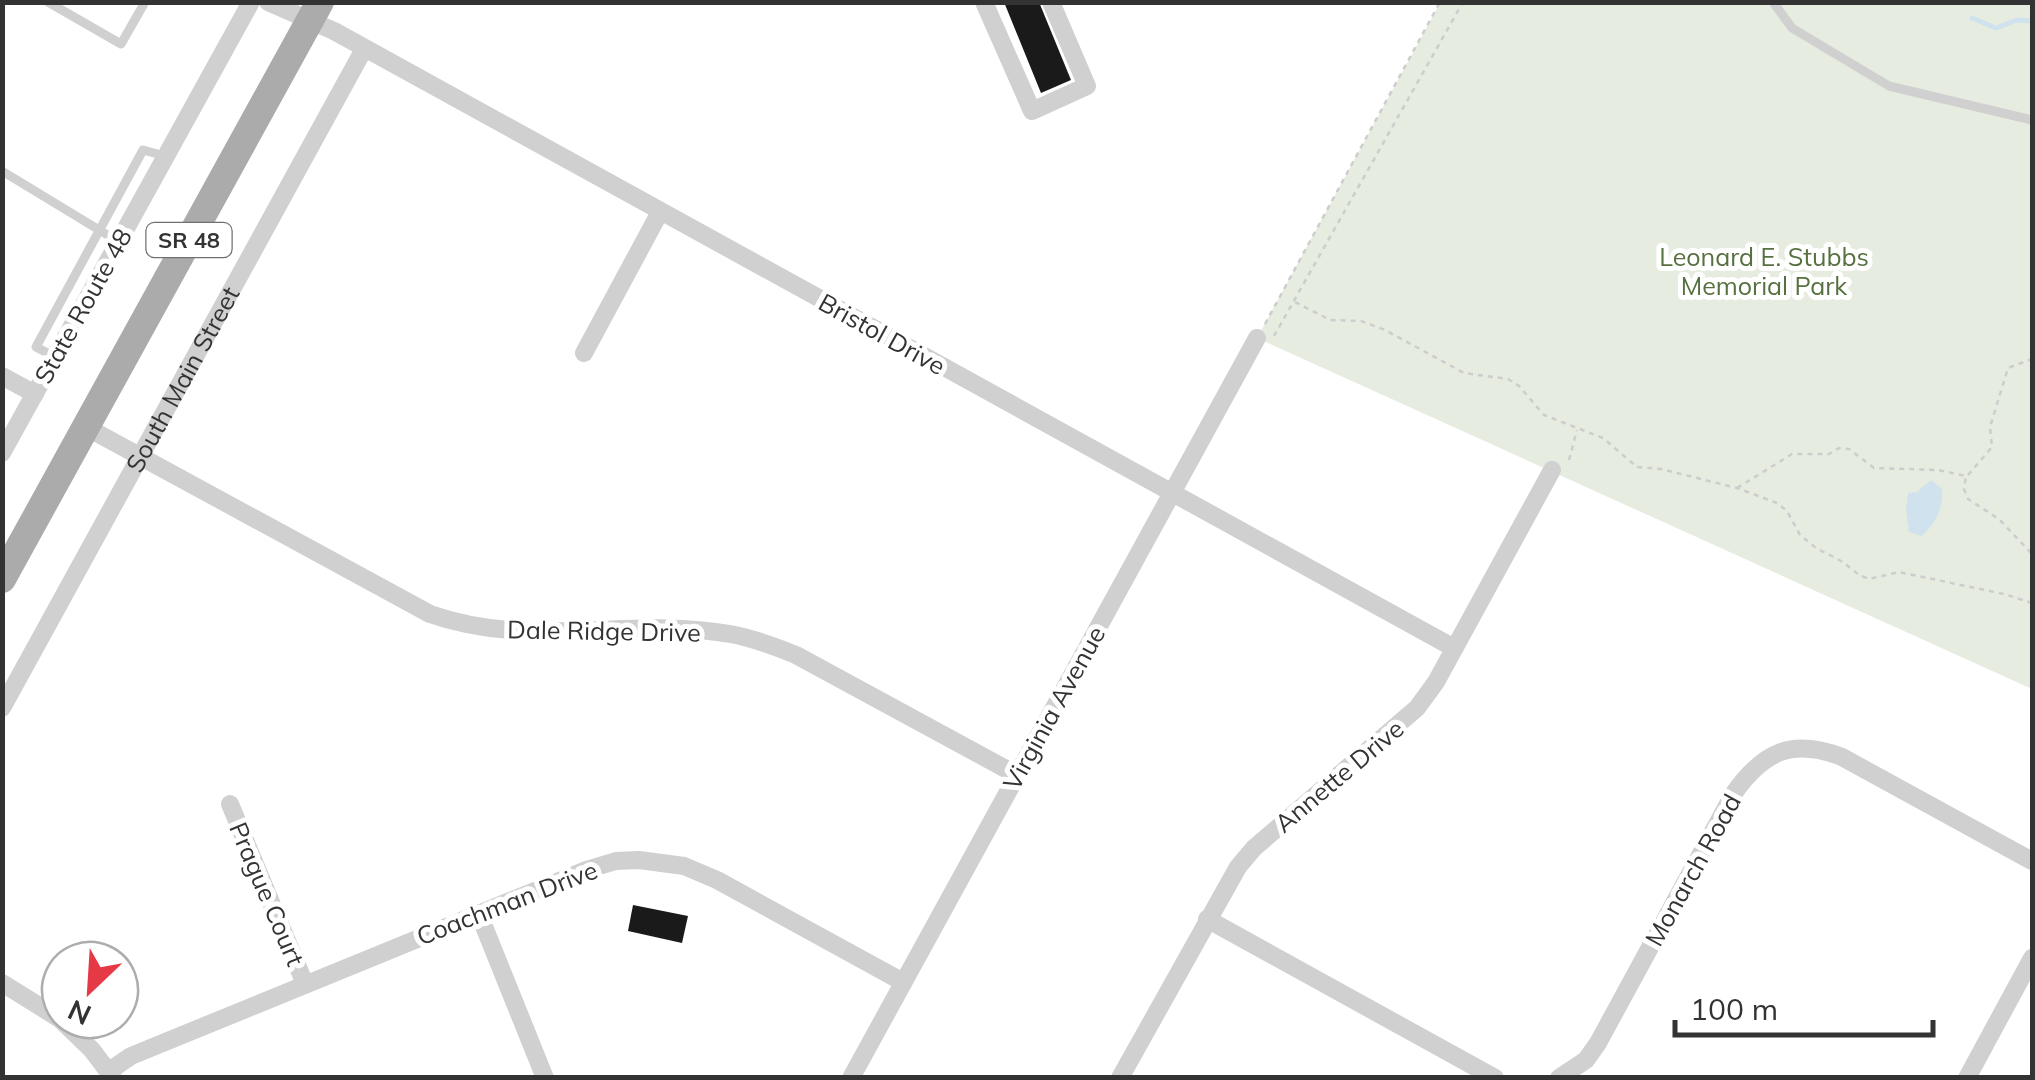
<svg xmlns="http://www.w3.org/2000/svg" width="2035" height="1080" font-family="Mulish,sans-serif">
  <rect width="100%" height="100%" fill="#fff"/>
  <path fill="#e6ecdf" d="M1440,3h592v686l-775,-351z"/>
  <path fill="#cfe2ee" d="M1931,480l11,9c2,17 -7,37 -21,47l-12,-4 -3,-22 2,-17 9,-1z"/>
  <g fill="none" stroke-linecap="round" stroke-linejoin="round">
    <path stroke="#cfe2ee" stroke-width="5" d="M1972,18l24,10 21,-8 15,1"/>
  </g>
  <g fill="#1a1a1a">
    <path d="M1004,2h35l32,78 -30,13z"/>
    <path d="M633,905l55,11 -6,27 -54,-12z"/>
  </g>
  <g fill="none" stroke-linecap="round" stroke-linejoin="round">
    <g stroke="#cdcdcd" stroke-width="2.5" stroke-dasharray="5 5" stroke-linecap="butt">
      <path d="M1295,302l35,18 31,1 24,9 79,43 44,6 11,7 25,29 59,23 34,29 24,2 76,19 40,15 10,8 13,24 16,13 27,14 16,13 10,4 30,-7 105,22 28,9"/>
      <path d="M1265,324l175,-322"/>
      <path d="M1274,336l189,-334"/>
      <path d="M1569,460l8,-30"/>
      <path d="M1968,475l24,-28 -2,-20 18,-59 24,-9"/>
      <path d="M1737,488l55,-34h37l10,-6 10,1 25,19 64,2 28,6 -2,13 4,10 31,20 33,35"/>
    </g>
    <g stroke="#d0d0d0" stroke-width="9">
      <path d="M48,2l73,42 24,-42"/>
      <path d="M1773,2l19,26 97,58 143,34"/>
      <path d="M2,171l117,71"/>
      <path d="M55,357l-19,-10 107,-197 22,6"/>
    </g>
    <g stroke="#d0d0d0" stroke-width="18">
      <path d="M268,2l66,29 1120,617"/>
      <path d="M984,2l48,109 55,-25 -36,-84"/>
      <path d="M584,353l76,-141"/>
      <path d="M2,376l33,18"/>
      <path d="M86,427l344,187c103,36 199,2 300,20 23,4 44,12 66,21l221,120"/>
      <path d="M2,453l249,-451"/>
      <path id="s1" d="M2,708l362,-659"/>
      <path d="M230,804l75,180"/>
      <path d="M479,914l66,164"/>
      <path d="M1207,919l288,159"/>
      <path d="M2,983l58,36"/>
      <path d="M61,1020l31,30 21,28"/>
      <path d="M109,1071l22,-15 455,-186 30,-9 23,-1 45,6 33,14 186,102"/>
      <path d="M851,1078l406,-740"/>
      <path d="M1120,1078l118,-211 16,-19 163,-140 19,-26 116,-212"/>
      <path d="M1559,1078l27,-18 12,-17 136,-250c30,-42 58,-55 108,-36l190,104"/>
      <path d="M1967,1078l65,-120"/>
    </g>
    <path stroke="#ababab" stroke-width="28" d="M2,579l318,-577"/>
  </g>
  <g text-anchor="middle" stroke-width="10" stroke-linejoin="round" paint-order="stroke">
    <rect fill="#fff" stroke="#707070" stroke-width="2.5" x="146.5" y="223" width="85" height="34" rx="8"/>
    <g font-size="22" font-weight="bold" fill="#333">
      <text x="189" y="248">SR 48</text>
    </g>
    <g font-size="25" fill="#56703f" stroke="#fff">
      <text x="1764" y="266">Leonard E. Stubbs<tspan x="1764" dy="29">Memorial Park</tspan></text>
    </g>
    <g font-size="25" fill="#333" stroke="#fff">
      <text transform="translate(83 306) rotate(-61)" y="9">State Route 48</text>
      <text transform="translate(882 334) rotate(29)" y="9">Bristol Drive</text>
      <text dy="9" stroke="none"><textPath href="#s1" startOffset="375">South Main Street</textPath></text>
      <text transform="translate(604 631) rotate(1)" y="9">Dale Ridge Drive</text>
      <text transform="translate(1054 708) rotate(-61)" y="9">Virginia Avenue</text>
      <text transform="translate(1339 776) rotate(-40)" y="9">Annette Drive</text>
      <text transform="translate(1693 870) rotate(-61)" y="9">Monarch Road</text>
      <text transform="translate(267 894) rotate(67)" y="9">Prague Court</text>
      <text transform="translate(507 903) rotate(-21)" y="9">Coachman Drive</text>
    </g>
  </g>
  <rect width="2035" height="1080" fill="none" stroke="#333333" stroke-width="10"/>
  <g transform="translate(90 990) rotate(205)"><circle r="48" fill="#ffffff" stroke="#adadad" stroke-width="2.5"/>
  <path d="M0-8L18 38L0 25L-18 38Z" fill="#e63946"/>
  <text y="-15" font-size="28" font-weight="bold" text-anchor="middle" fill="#333333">N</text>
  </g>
  <path d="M1675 1020v15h258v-15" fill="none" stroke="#333333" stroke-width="5"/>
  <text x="1690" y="1020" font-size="30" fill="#333333" stroke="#ffffff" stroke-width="8" paint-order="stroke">100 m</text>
</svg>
